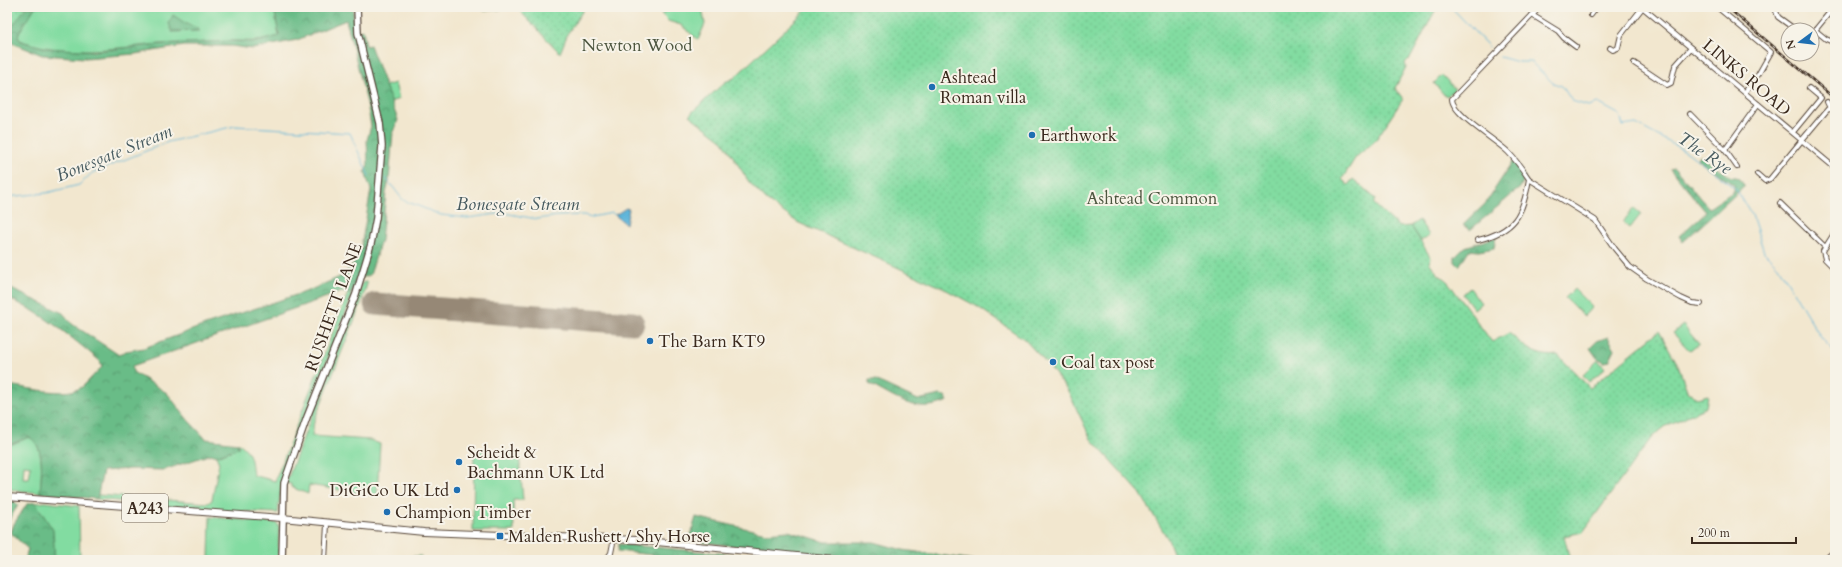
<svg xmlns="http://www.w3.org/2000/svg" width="1842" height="567" font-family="Cardo,serif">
  <defs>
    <pattern id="forest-crowns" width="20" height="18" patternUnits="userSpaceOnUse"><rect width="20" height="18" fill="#69bc87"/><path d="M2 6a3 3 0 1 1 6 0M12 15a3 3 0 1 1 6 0" fill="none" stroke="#58996e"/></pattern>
    <pattern id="park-dots" width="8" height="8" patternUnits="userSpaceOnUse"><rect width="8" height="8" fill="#82dca1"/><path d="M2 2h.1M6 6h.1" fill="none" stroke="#71bd8a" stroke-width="1.8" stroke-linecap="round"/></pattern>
  </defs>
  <rect width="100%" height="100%" fill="#f7f3e8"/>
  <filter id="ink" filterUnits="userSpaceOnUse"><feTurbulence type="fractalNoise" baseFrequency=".025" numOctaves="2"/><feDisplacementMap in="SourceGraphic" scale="8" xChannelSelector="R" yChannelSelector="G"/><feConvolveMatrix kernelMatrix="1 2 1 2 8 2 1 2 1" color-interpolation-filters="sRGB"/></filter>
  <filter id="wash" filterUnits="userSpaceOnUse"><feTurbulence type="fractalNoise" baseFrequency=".012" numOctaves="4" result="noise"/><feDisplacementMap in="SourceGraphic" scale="16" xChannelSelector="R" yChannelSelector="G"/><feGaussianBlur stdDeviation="0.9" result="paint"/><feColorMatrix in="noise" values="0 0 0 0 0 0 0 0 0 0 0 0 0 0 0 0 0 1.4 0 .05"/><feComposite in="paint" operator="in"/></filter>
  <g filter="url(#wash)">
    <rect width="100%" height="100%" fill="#f2e7cf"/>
    <g fill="#82dca1" stroke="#5e8360" fill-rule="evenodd">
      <path d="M35,7h197l2,1 40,-1 5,29c-19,7 -28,5 -48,5 -17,1 -35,2 -52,2 -53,2 -106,16 -158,-2l-3,-4 2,-6z"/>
      <path d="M674,7h28l3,17 -7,16 -17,-15 -13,-4 -7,-7z"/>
      <path d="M1442,75l13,14 -9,8 -12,-14z"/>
      <path d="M395,83l4,16 -9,3 -5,-16z"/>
      <path d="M1634,208l7,6 -11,14 -7,-6z"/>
      <path d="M1419,220l10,15 -8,6 -10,-15z"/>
      <path d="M368,281l-8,25 -46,115 -2,15 58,4 10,4 -3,52 -68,-11 -1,9 -17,-7v-3l-5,-1 76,-200z"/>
      <path d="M1470,288l11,15 -7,6 -11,-15z"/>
      <path d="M1574,289l18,18 -8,9 -19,-18z"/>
      <path d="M348,293l4,3 -67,173 -4,18 -3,26 -67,-3 -114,-11 1,-4 110,8 4,-3 7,-37 -3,-7 22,-8v-5c14,8 13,18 15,32l22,6z"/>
      <path d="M1683,325l16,19 -9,7 -17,-18z"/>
      <path d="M1598,360l7,8 -16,14 -6,-7z"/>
      <path d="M29,437c17,9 12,39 11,56l-33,-4v-43zM24,465l7,1 -2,13h-6z"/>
      <path d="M474,450l45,3 4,47h-10l1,31h-41z"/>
      <path d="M45,502l34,4 1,54h-55l3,-11 -17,-16 3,-9 13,-20z"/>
      <path d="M210,517l67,6 2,4 -1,33h-69z"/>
      <path d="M421,556v4h-23l-3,-3z"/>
    </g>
    <g fill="url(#forest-crowns)" stroke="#527352">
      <path d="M7,7h28l-15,24 -2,6 3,4 25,7 48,3 68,-7 71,-3 22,1 24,-6 -5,-29h17l21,4 1,-4h40l2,25 8,-2 3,16 4,-1 28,75 -5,12 -4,49 -3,12 -5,47 -11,35 -14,5 -4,13 -11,-1 -209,74 1,6 34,21 21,27 18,19 32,4v5l-22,8 -5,-2 -47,16 -34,-1 -27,2 -6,28 -57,-6c1,-17 6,-47 -11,-56l-22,9v-61c18,2 60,13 75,2 7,-6 13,-14 20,-20l-2,-6c-29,-24 -58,-49 -93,-63v-11l56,26 9,11 47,31 7,-4 18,-3 61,-23 103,-34 34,-15 11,-12 8,-15h4l-4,-2 10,-57 -6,-18 3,-8 -1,-24 4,-14 -4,-23 -21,-83 -49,20 -44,9 -22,-3h-47l-49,8 -50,4 -43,-3 -35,-14z"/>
      <path d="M173,15l12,8 12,5 2,3 -27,1 -3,-9z"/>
      <path d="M1701,156l30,21h6l8,9 -62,56 -4,-6 27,-24 -36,-43 4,-1c13,12 22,27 35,40l25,-17v-6l-37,-26z"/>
      <path d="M1513,161l12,16 -4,10 -51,43 -7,-5 22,-21z"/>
      <path d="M1496,237l-2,11 -15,3 -10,-1 -10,16 -4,-4v-5l10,-10z"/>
      <path d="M1608,337l7,12 -6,12 -4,1 -8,-4 -7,-10 7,-7z"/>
      <path d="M869,380h6l43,20 22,-5 5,1 3,5c-32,14 -52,-3 -79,-17z"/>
      <path d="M7,500l7,1 4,4 -9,15 -2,11 2,-28h-2z"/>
      <path d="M35,502l18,28 2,30h-30l3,-11 -17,-16 3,-9 13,-20z"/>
      <path d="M696,517l70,16 22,-2 38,11h48l29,8 72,10h-115l-171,-19z"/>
      <path d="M619,544l175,16h-98l-78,-9z"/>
    </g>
    <g fill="url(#park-dots)" stroke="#5e8360">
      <path d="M7,7h19l-19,27z"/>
      <path d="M477,7h108l-17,26 -8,20 -43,-45 -32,3z"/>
      <path d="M809,7h628l-26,50 -6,6 1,4 -11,21 8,11 -28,42 -19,16 -14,22 6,6 5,-6 23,20 -2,5 25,23 12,-1 20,32 -2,4 8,11 11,9 44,60 17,-9c16,14 27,25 49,22l32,33 69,-57 18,32 11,30 9,5 11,-3 -2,12 -40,19 -14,11 -69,95 -19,4 6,24h-370l-25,-2 -7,-19 -28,-46 -49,-54 -23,-48 -18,-24 -26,-28 -46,-32 -35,-19 -146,-66 -31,-22 -17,-18 -26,-41 -34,-26 36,-33 9,-4z"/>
    </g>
    <path fill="#5bb4d9" stroke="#4b6f7c" d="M626,208l3,1 -3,15 -11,-9z"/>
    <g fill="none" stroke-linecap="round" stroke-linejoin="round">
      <g stroke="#5bb4d9" stroke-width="1">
        <path d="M1435,7l2,3 2,-3"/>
        <path d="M1451,7l41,43"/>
        <path d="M1500,57l18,5h13l22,21 9,3 10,15 16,5 10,-3 22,12 3,11 13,-2 51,28 49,37 16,26 12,37 14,14 43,72 14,14"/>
        <path d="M386,178l17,22 38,15 26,3 37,-5 33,6 21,-3 25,-1 9,2 20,-4 3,2"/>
        <path d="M7,197l39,-4 33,-8 13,-12 76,-31 67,-16 115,7 19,43"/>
      </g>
      <path stroke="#968876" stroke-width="23" d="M375,304l258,19"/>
    </g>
  </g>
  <g filter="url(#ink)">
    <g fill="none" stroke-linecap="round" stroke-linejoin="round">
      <defs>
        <g id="minor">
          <path d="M1642,7l193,161"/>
          <path d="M1717,7l54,45 -13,23 -13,17"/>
          <path d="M1777,7l-1,4 2,6 18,13"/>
          <path d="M1532,15l26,16 6,7 12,9"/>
          <path d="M1591,15l6,-8"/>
          <path d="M1815,30l11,9 9,4"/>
          <path d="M1812,34l22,-27"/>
          <path d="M1610,48l3,2 5,-2 3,-13 22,-28"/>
          <path d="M1634,63l33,22 4,-2 4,-17 16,-18"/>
          <path d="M1827,102l3,6"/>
          <path d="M1690,114l35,36 12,17"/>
          <path d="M1793,132l28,-34 -12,-10"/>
          <path d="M1802,140l26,-31 7,1"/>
          <path d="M1725,150l33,-46"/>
          <path d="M1757,174l8,7 5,-2 32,-39"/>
          <path d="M1529,179l66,41 20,29 15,18 17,12 34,19 11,5 9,1"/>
          <path d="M1780,203l44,43"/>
          <path d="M1835,232l-12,19 2,8 10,10"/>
          <path d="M1478,240c37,-9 45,-25 51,-61 -6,-9 -13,-19 -21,-27 -11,-11 -56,-38 -56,-53l88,-92"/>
          <path d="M325,560l2,-36"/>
          <path d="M606,560l5,-7 3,-15"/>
        </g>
        <path id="major" d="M282,560l2,-77 23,-66 49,-123 15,-50 5,-26 6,-72 -2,-23 -22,-90 -1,-26"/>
        <g id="highway">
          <path d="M7,497l275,21 142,14 213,8 199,20"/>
          <path d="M1826,560l9,-8"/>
        </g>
      </defs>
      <use href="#minor" stroke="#564639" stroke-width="6"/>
      <use href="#major" stroke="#564639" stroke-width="8"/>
      <use href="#highway" stroke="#564639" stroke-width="8"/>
      <use href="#minor" stroke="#fff" stroke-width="4"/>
      <use href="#major" stroke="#fff" stroke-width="5.5"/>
      <use href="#highway" stroke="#fff" stroke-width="6"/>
      <defs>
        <path id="rail" d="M1727,7l108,92"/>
      </defs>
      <use href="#rail" stroke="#3b2a1e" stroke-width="2.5"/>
      <use href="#rail" stroke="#f7f3e8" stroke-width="1" stroke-dasharray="3" stroke-linecap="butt"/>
    </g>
  </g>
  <g fill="#1f6fb2" stroke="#f7f3e8" stroke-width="1.5">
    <circle cx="932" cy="87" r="4"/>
    <circle cx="1032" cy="135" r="4"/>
    <circle cx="650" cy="341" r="4"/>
    <circle cx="1053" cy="362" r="4"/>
    <circle cx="459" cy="462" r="4"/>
    <circle cx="457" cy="490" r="4"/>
    <circle cx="387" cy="512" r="4"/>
    <rect x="496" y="532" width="8" height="8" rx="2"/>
  </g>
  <g text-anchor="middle" stroke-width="4" stroke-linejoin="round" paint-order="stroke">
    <rect fill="#f7f3e8" stroke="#73665b" stroke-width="1" x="122" y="494" width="46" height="28" rx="3"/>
    <g font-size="16" font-weight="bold" fill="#3b2a1e">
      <text x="145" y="514">A243</text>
    </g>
    <g font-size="17" fill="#4d563f" stroke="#f7f3e8">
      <text x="637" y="51">Newton Wood</text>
      <text x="1152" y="204">Ashtead Common</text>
    </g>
    <g font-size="17" fill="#3b2a1e" stroke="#f7f3e8" text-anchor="start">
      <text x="940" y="83">Ashtead<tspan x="940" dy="20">Roman villa</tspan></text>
      <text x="1040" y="141">Earthwork</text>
      <text x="658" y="347">The Barn KT9</text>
      <text x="1061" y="368">Coal tax post</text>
      <text x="467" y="458">Scheidt &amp;<tspan x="467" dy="20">Bachmann UK Ltd</tspan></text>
      <text x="449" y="496" text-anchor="end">DiGiCo UK Ltd</text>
      <text x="395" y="518">Champion Timber</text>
      <text x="508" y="542">Malden Rushett / Shy Horse</text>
    </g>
    <g font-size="17" fill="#3b2a1e" stroke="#f7f3e8">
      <text transform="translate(1747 77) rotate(40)" y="6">LINKS ROAD</text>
      <text transform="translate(333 307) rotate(-70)" y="6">RUSHETT LANE</text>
    </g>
    <g font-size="18" font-style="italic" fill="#465a5f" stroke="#f7f3e8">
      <text transform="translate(114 153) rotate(-22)" y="6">Bonesgate Stream</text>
      <text transform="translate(1705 153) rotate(34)" y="6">The Rye</text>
      <text x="518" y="210">Bonesgate Stream</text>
    </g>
  </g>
  <rect width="1842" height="567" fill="none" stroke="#f7f3e8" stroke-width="24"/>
  <g transform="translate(1800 42) rotate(255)"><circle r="19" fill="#f7f3e8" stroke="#aca397"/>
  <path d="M0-3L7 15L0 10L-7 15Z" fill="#1f6fb2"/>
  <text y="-6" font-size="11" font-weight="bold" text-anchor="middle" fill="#3b2a1e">N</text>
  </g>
  <path d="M1692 537v6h104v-6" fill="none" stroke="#3b2a1e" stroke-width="2"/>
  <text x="1698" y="537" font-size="12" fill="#3b2a1e" stroke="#f7f3e8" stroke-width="3" paint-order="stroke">200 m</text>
</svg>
